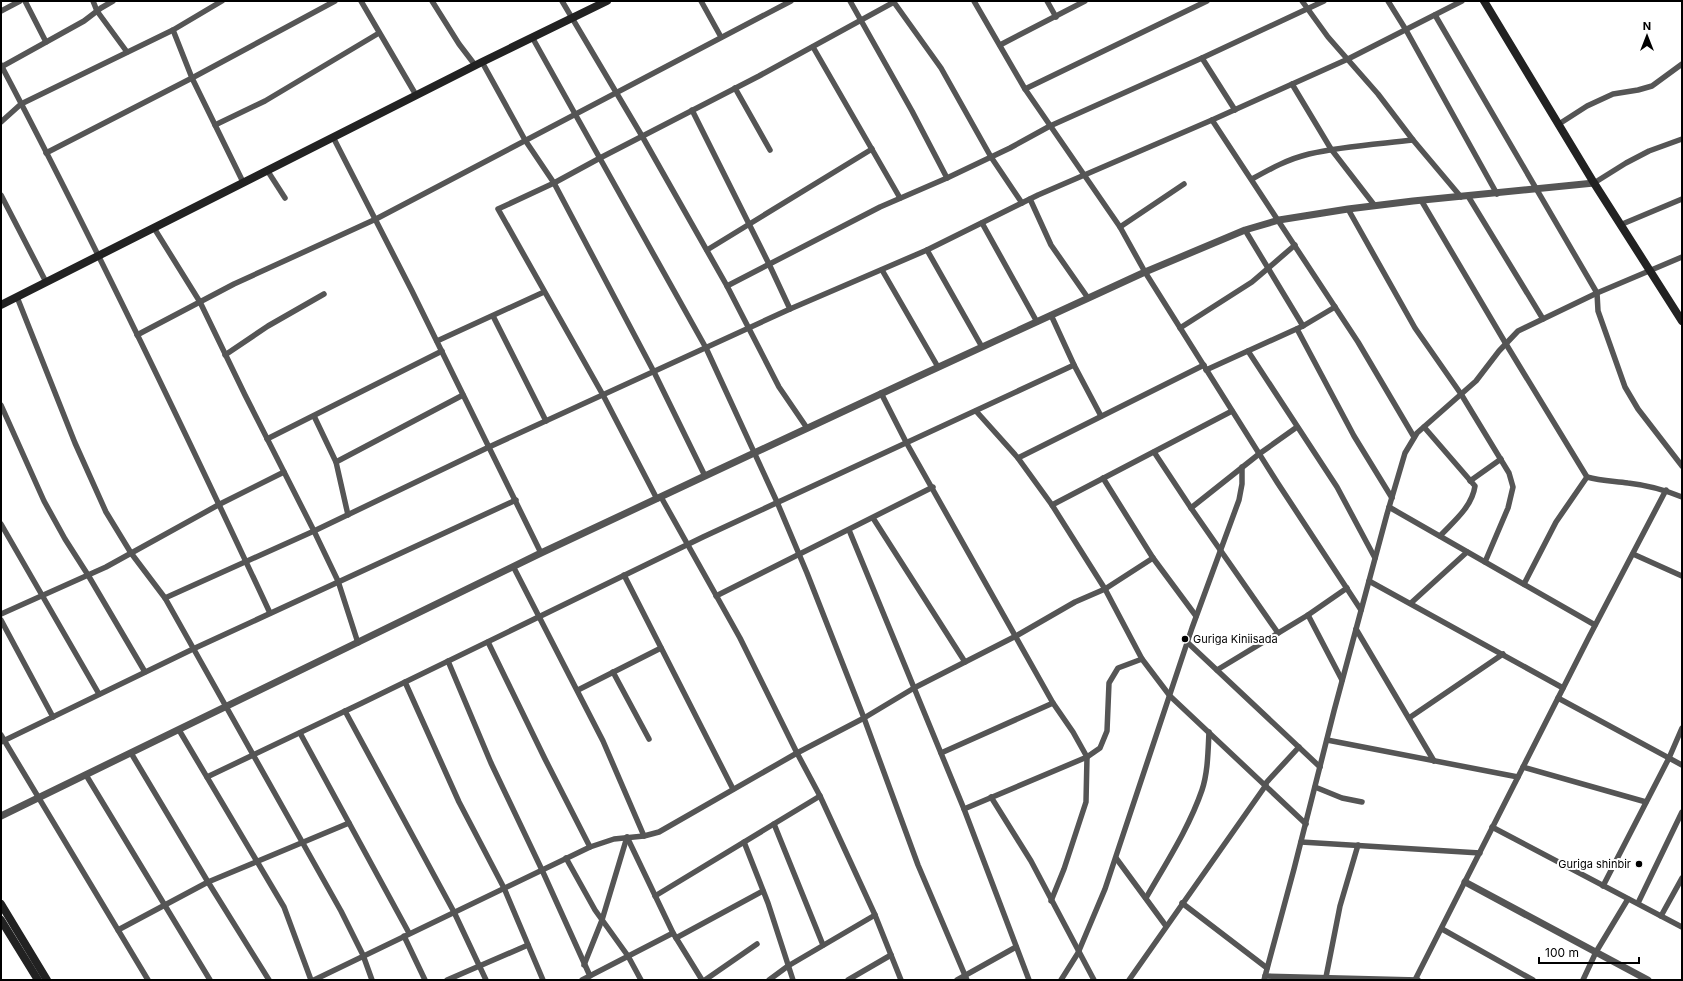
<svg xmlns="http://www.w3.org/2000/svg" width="1683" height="981" font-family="Inter,sans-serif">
  <rect width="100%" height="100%" fill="#fff"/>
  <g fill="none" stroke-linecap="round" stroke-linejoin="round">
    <g stroke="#555" stroke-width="5.5">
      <path d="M25,1l21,41"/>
      <path d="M93,1l4,10 30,41"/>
      <path d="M361,1l55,94"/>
      <path d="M432,1l27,43 16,21"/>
      <path d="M562,1l80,135 85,150 52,101 28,41"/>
      <path d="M701,1l20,36"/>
      <path d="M850,1l62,110 35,67"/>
      <path d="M893,1l48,67 50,89 31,46"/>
      <path d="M974,1l51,88 95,138 25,45 132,210 84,128"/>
      <path d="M1047,1l9,16"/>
      <path d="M1302,1l26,36 50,57 35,46 48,57"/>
      <path d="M1388,1l18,29 91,164"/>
      <path d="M1,11l19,-10"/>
      <path d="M1435,15l162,278 1,18 27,76 13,22 44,57"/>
      <path d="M173,30l19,48 51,104"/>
      <path d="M532,37l174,311 71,154 30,71 57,145 54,147 49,115"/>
      <path d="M1000,45l85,-44"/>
      <path d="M813,47l87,151"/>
      <path d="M1202,58l33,52"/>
      <path d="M482,62l43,78 29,43 100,189 51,104"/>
      <path d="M1,65c95,180 183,364 269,548"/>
      <path d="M1,67l83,-46 17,-13 12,-7"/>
      <path d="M1292,84l39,65 44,57"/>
      <path d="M735,88l35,62"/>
      <path d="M1025,89l182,-88"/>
      <path d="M692,110l77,154 21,45"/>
      <path d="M1212,120l146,222 56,95"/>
      <path d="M1,122l20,-18 152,-74 49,-29"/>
      <path d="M1559,124l28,-18 26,-12 25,-4 14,-4 30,-22"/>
      <path d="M215,125l50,-24 114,-68"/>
      <path d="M333,137l79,154 129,262"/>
      <path d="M46,153l146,-75 143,-77"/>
      <path d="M267,170l18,28"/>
      <path d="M1252,179c18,-10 36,-20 57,-25 33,-8 70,-10 104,-14"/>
      <path d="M1594,183l32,-20 23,-12 33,-12"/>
      <path d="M1,195l45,87"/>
      <path d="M1468,196l75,123"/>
      <path d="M1030,199l21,46 37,53"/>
      <path d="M1421,200l85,144 81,133c14,4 27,4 41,6 18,2 37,7 54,14"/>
      <path d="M1348,209l67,119 46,66 48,79 4,14 -5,21 -23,54"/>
      <path d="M982,223l55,99"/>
      <path d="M1620,225l62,-26"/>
      <path d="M1120,227l64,-43"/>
      <path d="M154,228l46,74 45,93 69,136 24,50 20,62"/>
      <path d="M1245,230l58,96"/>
      <path d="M707,250l165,-101"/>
      <path d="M927,250l55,97"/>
      <path d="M882,270l56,97"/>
      <path d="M727,286l153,-79 67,-29 63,-30 40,-22 152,-68 122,-57"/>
      <path d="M17,297l58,146 31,69 25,41 34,45 176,313 22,44 9,25"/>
      <path d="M1051,315l23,50 27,51"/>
      <path d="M493,316l53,105"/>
      <path d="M1180,328l72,-46 43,-37"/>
      <path d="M1297,329l57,107 38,62"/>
      <path d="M137,335l97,-51 142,-65 415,-218"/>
      <path d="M437,341l107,-49"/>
      <path d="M1248,351l89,136 38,71"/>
      <path d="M225,355l43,-29 56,-32"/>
      <path d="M1206,370l97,-44 32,-19"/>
      <path d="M881,393l25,49 147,261 20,29 14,25 -1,45 -22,67 -13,32"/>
      <path d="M1,405l43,96 21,38 23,36 57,97"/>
      <path d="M976,411l42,47 34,47 53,84 37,70 28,37 136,128"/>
      <path d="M314,416l22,46 12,53"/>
      <path d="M1424,427l51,59c-3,21 -21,35 -35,50"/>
      <path d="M267,439l175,-88"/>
      <path d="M1154,452l37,56 87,125"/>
      <path d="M1018,458l186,-93"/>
      <path d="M336,462l127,-67"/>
      <path d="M1103,478l50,80 43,58"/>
      <path d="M1470,481l31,-22"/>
      <path d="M661,497l79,141 57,115 23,43 55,119 26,65"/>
      <path d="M657,499l-54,-104 -105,-186 56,-26 46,-25 159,-82 135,-74"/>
      <path d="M1052,505l180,-94"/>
      <path d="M1389,507l206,118"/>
      <path d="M1191,508l68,-54 38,-27"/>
      <path d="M873,518l92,144"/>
      <path d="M1,524l98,170"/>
      <path d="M849,530l115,279 65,171"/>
      <path d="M1633,554l49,22"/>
      <path d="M514,568l89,173 41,95"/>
      <path d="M624,575l109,214"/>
      <path d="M1369,581l194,107"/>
      <path d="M1524,584l32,-62 31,-45"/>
      <path d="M716,596l217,-109"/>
      <path d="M165,598l149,-67 175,-84 301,-138 137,-59 111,-55 174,-75 136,-61 114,-58"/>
      <path d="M1411,603l56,-51"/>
      <path d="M1,614l105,-47 114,-63 64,-32"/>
      <path d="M1308,615l34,65"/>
      <path d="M1,620l52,97"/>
      <path d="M1356,629l78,132"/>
      <path d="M488,642l57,117 45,88"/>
      <path d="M1187,642l133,125"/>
      <path d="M448,661l43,102 51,107 48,106"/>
      <path d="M1217,670l91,-55 39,-27"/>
      <path d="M613,672l36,67"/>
      <path d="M405,682l54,120 45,86 39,92"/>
      <path d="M578,690l83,-42"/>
      <path d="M1558,698l124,67"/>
      <path d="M345,711l109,201 32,68"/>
      <path d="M1409,718l94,-64"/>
      <path d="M179,730l105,177 27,73"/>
      <path d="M300,733l109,200"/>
      <path d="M1,735l147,245"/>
      <path d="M1327,740l191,37"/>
      <path d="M1,742l192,-93 323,-149"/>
      <path d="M131,753l77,129 61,98"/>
      <path d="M941,753l112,-50"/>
      <path d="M1523,767l123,35"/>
      <path d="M86,775l124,205"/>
      <path d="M207,777l155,-74 341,-166 371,-172"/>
      <path d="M1265,784l34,-37"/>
      <path d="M1315,787l27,11 20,4"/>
      <path d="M991,797l40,64 63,119"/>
      <path d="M964,809l123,-52 13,-9 7,-17 2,-48 9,-15 24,-9"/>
      <path d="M774,824l49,121"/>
      <path d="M1492,827l190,100"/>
      <path d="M627,837l46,96 29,47"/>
      <path d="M744,842l24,61 25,77"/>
      <path d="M1301,842l179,11"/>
      <path d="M566,858l29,52 33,46 13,24"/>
      <path d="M1116,858l50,68"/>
      <path d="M1603,886l66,-128 13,-30"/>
      <path d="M655,896l165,-100"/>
      <path d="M1146,898c20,-35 43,-70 56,-108 6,-18 6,-39 7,-58"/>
      <path d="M1182,903l85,65"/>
      <path d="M1638,903l44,-91"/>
      <path d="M1661,916l21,-38"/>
      <path d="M1442,929l91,51"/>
      <path d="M118,930l90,-48 141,-59"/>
      <path d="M404,936l21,44"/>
      <path d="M676,938l87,-47"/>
      <path d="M584,965l18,-45 25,-83"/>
      <path d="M1265,976l153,4"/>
      <path d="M1326,977l14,-71 18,-61"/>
      <path d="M314,980l276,-133 24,-8 30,-3 15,-4 138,-79 67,-35 50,-30 102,-52 59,-34 30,-13 48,-31"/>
      <path d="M447,980l81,-35"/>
      <path d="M582,980l91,-47"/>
      <path d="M705,980l52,-36"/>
      <path d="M769,980l19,-14 87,-51"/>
      <path d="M848,980l43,-25"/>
      <path d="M957,980l59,-33"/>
      <path d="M1061,980l17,-27 27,-64 87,-261 47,-128 3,-16v-17"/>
      <path d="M1129,980l137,-195"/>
      <path d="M1264,980l30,-111 40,-158 53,-197 18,-61 12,-20 59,-52 23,-30 19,-20 79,-38 85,-36"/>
      <path d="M1415,980l174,-343 77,-147"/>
      <path d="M1583,980l13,-28 32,-53"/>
    </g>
    <g stroke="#555" stroke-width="7">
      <path d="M1,816l540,-263 164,-77 212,-99 228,-105 100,-42 34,-10 69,-11 65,-8 181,-18"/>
      <path d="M1465,882l183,98"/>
    </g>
    <g stroke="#222" stroke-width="8">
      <path d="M1484,1l110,182 88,138"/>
      <path d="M1,305l481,-243 125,-61"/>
      <path d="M1,904l46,76"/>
      <path d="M1,920l37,60"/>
    </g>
  </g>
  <g fill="#000" stroke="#fff" stroke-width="1.5">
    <circle cx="1185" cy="639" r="4"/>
    <circle cx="1639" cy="864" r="4"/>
  </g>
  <g text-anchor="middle" stroke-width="4" stroke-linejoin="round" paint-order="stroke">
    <g font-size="11" fill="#000" stroke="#fff" text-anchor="start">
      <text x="1193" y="643">Guriga Kiniisada</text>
      <text x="1631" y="868" text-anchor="end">Guriga shinbir</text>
    </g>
  </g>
  <rect width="1683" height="981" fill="none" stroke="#000000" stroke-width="4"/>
  <g transform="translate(1647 36)" stroke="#ffffff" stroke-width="3" paint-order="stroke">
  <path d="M0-3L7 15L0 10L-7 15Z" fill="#000000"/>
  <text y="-6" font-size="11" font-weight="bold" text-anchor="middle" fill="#000000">N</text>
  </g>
  <path d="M1539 957v6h100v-6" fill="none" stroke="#000000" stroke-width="2"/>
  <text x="1545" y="957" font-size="12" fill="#000000" stroke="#ffffff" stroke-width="3" paint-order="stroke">100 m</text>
</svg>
